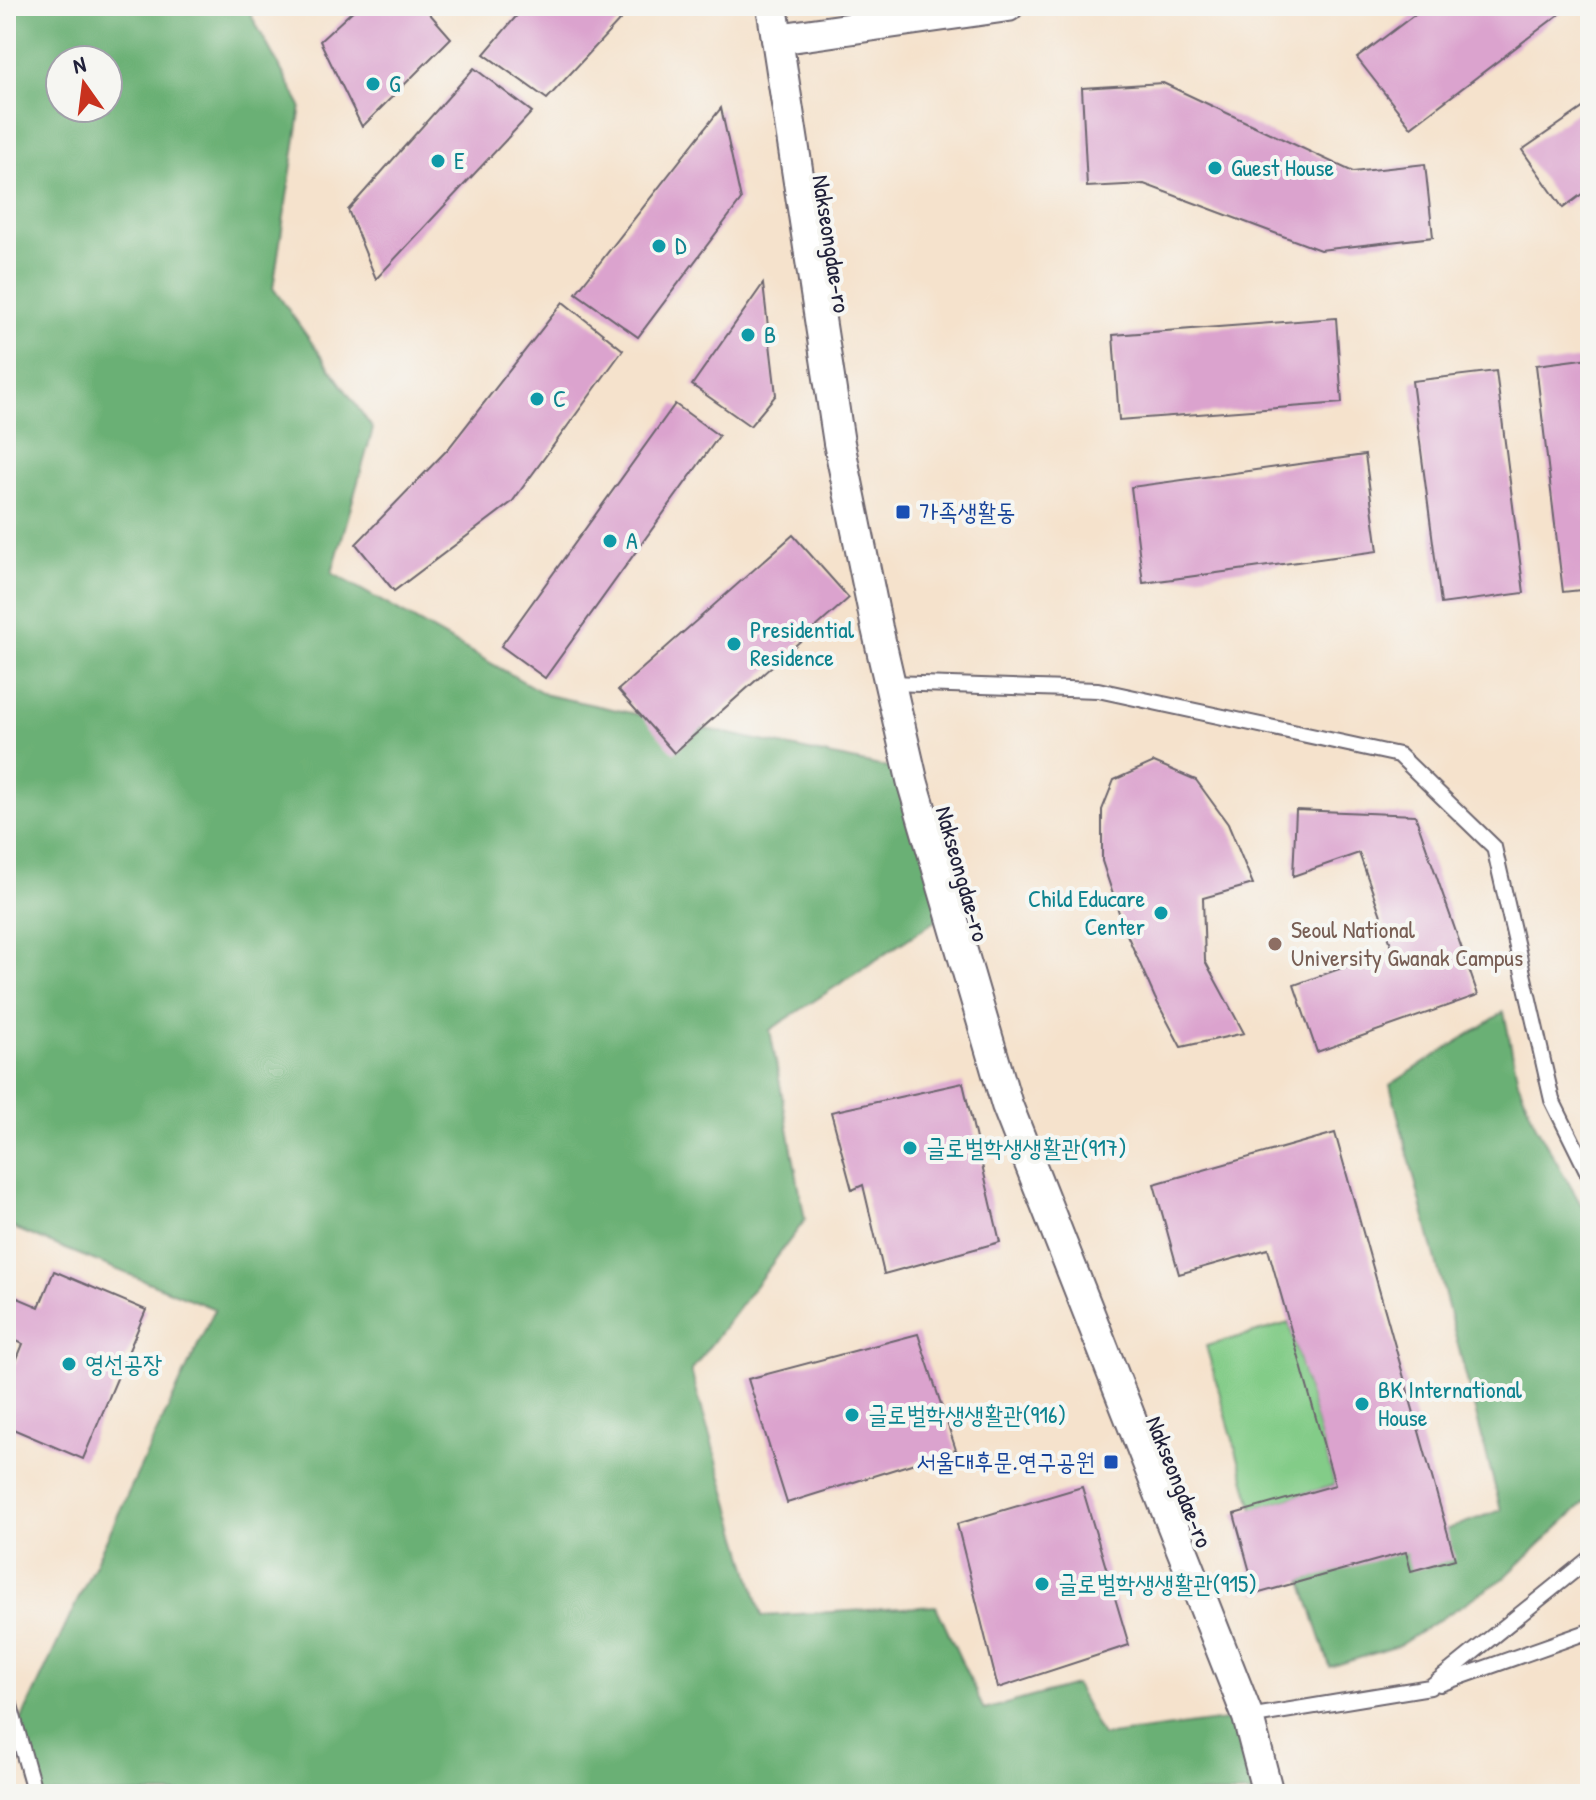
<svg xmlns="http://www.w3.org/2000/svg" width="1596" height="1800" font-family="'Patrick Hand','Poor Story',sans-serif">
  <rect width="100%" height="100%" fill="#f6f6f2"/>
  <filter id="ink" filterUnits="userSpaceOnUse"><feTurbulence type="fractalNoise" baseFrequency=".0125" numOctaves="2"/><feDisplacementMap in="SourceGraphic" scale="16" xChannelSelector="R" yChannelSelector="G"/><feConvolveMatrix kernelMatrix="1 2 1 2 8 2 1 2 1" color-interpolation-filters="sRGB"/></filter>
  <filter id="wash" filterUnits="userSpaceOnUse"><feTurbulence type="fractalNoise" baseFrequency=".006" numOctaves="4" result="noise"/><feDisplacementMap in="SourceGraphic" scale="32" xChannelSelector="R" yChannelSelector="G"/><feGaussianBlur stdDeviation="1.8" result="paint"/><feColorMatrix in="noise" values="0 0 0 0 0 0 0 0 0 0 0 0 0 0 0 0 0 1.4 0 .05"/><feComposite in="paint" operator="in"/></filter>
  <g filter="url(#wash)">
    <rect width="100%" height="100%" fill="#f5e2cc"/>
    <path fill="#83cc88" stroke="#527762" stroke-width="2" d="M1289,1323l46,162 -82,24 -47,-163z"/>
    <g fill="#6ab074" stroke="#466958" stroke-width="2" fill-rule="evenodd">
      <path d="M6,6h240l55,100 -28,182 100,141 -41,144 215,122 347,74 19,15 37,127 -180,119 35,190 -114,151 71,245 174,-10 48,104 91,-25 27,51 146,-19 20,77h-1233l-18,-65 198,-420 -209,-84zM60,60h48v48h-48z"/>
      <path d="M1504,1012l14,69 18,45 54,94v277l-87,82 -105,67 -68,21 -28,-86 199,-71 -111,-425z"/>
    </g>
    <g id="blocks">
      <g fill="#dba3ce">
        <path d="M358,6h65l28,32 -89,89 -42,-86z"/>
        <path d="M525,6h108l-86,93 -63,-45z"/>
        <path d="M1230,6h45v2l-43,7z"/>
        <path d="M1426,6h144l-159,121 -54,-69z"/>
        <path d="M474,68l58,44 -156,167 -28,-69z"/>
        <path d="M1163,83l190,89 72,-8 8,73 -113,13 -176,-66 -57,3 -5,-99z"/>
        <path d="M1590,103v85l-27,20 -41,-58z"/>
        <path d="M721,108l20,92 -103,137 -62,-44z"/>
        <path d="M763,284l13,111 -26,31 -58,-41z"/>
        <path d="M563,302l60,48 -111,152 -118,89 -38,-47 92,-95z"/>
        <path d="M1336,318l6,85 -223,17 -6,-85z"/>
        <path d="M1590,358v231l-27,3 -27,-227z"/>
        <path d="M1496,371l28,222 -83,11 -29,-223z"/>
        <path d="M675,404l44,32 -174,242 -44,-32z"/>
        <path d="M1365,455l13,96 -235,32 -12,-96z"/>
        <path d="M793,535l56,63 -175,155 -56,-63z"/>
        <path d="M1154,762l42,18 32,44 25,60 -50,14 2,63 39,72 -63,14 -26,-49 -31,-70 -22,-67v-51l12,-30z"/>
        <path d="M1296,810l119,5 63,180 -161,57 -23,-67 99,-35 -34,-97 -66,23z"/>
        <path d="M963,1083l37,159 -116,32 -21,-89 -11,5 -21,-78z"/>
        <path d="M1335,1133l120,426 -44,12 -5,-19 -150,42 -22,-80 101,-29 -67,-236 -89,25 -25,-90z"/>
        <path d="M54,1271l92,39 -63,149 -77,-33v-41l17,-41 -17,-8v-43l33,14z"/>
        <path d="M918,1334l38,116 -169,53 -39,-124z"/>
        <path d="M1082,1487l47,158 -131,43 -41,-164z"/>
      </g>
    </g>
  </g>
  <g filter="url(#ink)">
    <use href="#blocks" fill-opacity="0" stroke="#6c656e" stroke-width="2"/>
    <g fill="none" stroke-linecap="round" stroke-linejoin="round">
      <defs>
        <g id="lane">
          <path d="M890,683l208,7 301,65 95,92 58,253 38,77"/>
          <path d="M1440,1684l150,-53"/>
          <path d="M6,1691l29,103"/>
          <path d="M1248,1717l182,-30 160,-129"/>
        </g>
        <g id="street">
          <path d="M772,6l67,437 38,185 36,156 94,321 241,612 20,77"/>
          <path d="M777,39l231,-33"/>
        </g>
      </defs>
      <use href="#lane" stroke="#6c656e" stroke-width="18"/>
      <use href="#street" stroke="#6c656e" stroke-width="34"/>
      <use href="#lane" stroke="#fff" stroke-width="14"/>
      <use href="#street" stroke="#fff" stroke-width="30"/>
    </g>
  </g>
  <g fill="#0f9aa8" stroke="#f6f6f2" stroke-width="3">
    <circle cx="373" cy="84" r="8"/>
    <circle cx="438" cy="161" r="8"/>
    <circle cx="1215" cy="168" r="8"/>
    <circle cx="659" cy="246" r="8"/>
    <circle cx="748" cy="335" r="8"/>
    <circle cx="537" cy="399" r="8"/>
    <circle cx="610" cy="541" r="8"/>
    <circle cx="734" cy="644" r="8"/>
    <circle cx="1161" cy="913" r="8"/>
    <circle cx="910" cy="1148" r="8"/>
    <circle cx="69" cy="1364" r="8"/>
    <circle cx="1362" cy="1404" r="8"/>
    <circle cx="852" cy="1415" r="8"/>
    <circle cx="1042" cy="1584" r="8"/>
  </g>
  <g fill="#1a4fb4" stroke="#f6f6f2" stroke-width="3">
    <rect x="895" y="504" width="16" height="16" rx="4"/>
    <rect x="1103" y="1454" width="16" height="16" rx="4"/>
  </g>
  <circle fill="#8d6e63" stroke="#f6f6f2" stroke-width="3" cx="1275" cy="944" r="8"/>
  <g text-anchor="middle" stroke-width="8" stroke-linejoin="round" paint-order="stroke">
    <g font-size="24" fill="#0d838f" stroke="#f6f6f2" text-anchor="start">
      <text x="389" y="92">G</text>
      <text x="454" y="169">E</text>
      <text x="1231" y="176">Guest House</text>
      <text x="675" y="254">D</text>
      <text x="764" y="343">B</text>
      <text x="553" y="407">C</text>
      <text x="626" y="549">A</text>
      <text x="750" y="638">Presidential<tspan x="750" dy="28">Residence</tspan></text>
      <text x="1145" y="907" text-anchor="end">Child Educare<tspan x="1145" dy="28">Center</tspan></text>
      <text x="926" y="1156">글로벌학생생활관(917)</text>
      <text x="85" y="1372">영선공장</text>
      <text x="1378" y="1398">BK International<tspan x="1378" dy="28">House</tspan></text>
      <text x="868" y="1423">글로벌학생생활관(916)</text>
      <text x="1058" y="1592">글로벌학생생활관(915)</text>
    </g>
    <g font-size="24" fill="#22223b" stroke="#f6f6f2">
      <text transform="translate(831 244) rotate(81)" y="8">Nakseongdae-ro</text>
      <text transform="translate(962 874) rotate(74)" y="8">Nakseongdae-ro</text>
      <text transform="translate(1179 1482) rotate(68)" y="8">Nakseongdae-ro</text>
    </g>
    <g font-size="24" fill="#164399" stroke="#f6f6f2" text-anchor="start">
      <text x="919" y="520">가족생활동</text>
      <text x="1095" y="1470" text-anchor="end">서울대후문.연구공원</text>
    </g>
    <g font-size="24" fill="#785e54" stroke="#f6f6f2" text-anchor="start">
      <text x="1291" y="938">Seoul National<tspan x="1291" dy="28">University Gwanak Campus</tspan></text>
    </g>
  </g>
  <rect width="1596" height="1800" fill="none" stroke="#f6f6f2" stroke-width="32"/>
  <g transform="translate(84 84) rotate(346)"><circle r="38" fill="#f6f6f2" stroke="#a1a1a9" stroke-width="2"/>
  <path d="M0-6L14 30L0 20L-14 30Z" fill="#c8321e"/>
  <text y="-12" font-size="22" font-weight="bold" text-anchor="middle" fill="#22223b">N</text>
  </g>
</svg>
